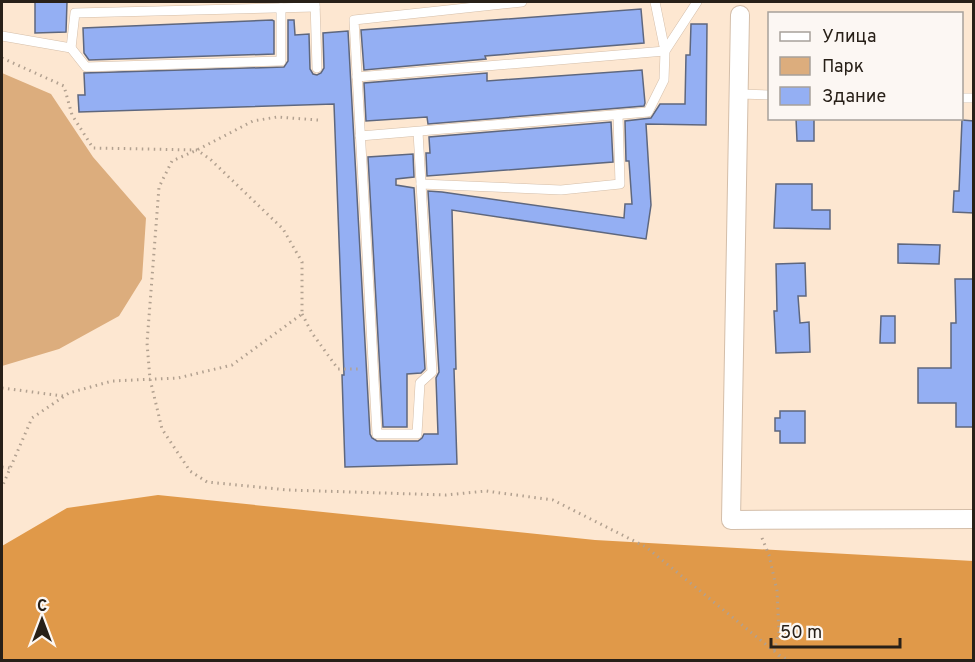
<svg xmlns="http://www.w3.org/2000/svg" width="975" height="662" font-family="Overpass,sans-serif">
  <rect width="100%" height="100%" fill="#fde7d1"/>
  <path fill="#dcad7d" d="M2,73l49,21 42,63 53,61 -4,61 -23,37 -60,33 -57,17z"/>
  <path fill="#e09949" d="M158,495l437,45 378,21v99h-971v-114l65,-38z"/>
  <g fill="#94aff3" stroke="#5e677e" stroke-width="1.5">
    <path d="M35,2h32l-1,30 -31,1z"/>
    <path d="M641,9l3,34 -159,13 1,3 -122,11 -3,-40z"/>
    <path d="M272,20l2,1v33l-185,6 -5,-7 -1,-25z"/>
    <path d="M288,20h6l1,15 14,-1 1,35 3,5 4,1 4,-2 3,-5 -1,-35 25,-2 22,403 2,4 5,3h41l4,-3 2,-4h14l-2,-56 3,-6 -11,-181 14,1 182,26 1,-14h7l-3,-43h-3l-1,-40 26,-3 9,-14h25l1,-49h4l1,-31h16l-1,101 -60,-1 5,81 -5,34 -194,-29 4,159h-2l3,95 -112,3 -3,-92h2l-10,-271 -255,8 -1,-17h7l-1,-22 200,-6 4,-6z"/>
    <path d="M642,70l3,33 -1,3 -216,18 -1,-7 -61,4 -2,-38 123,-10v8z"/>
    <path d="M796,118h18v23h-17z"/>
    <path d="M962,120l12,1v92l-21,-1 1,-21h5z"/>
    <path d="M611,122l2,40 -186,14 -1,-23h4l-1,-16z"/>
    <path d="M413,154l1,23 -18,2v6l18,3 11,181 -4,4 -14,1v53h-24l-15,-270z"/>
    <path d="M776,184h36v26h18v19l-56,-1z"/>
    <path d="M898,244l42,1 -1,19 -41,-1z"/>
    <path d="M805,263l1,33h-8l2,27 9,-1 1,30 -34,1 -2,-42h3l-1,-47z"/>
    <path d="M955,279h19v148h-18v-24h-38v-35h33v-45h5z"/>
    <path d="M881,316h14v27h-15z"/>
    <path d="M780,411h25v32h-25v-12h-5v-13h5z"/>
  </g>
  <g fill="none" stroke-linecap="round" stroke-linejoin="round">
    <defs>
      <g id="service">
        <path d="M315,2l2,66"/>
        <path d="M2,36l69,12 15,19 195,-6v-53"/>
        <path d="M71,48l4,-35 240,-6"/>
        <path d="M357,77l308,-26 -10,-49"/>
        <path d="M739,94l31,1"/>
        <path d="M962,98h12"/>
        <path d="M418,132l14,240 -12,11 -3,51h-40l-23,-414 168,-18"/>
        <path d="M360,136l288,-24 16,-32 1,-29 32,-49"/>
        <path d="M421,184l140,6 59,-6 -2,-69"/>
      </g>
      <path id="minor" d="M740,15l-9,505 243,-1"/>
    </defs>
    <use href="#service" stroke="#d4bea9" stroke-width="10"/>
    <use href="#minor" stroke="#d4bea9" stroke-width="20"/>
    <g stroke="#b2a190" stroke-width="3" stroke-dasharray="1.5 4.5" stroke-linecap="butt">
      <path d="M2,58l62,28 8,29 21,33 104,2 13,9 73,70 19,33v52l-70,51 -54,13 -66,3 -43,12 -37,25 -30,69"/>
      <path d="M318,120l-41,-3 -24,4 -56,29 -25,11 -13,26 -12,156 3,36 12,50 28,42 17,11 81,8 158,5 40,-4 67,9 93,47 128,104 9,9"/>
      <path d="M302,314l10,19 26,36h22"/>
      <path d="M2,388l61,8"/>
      <path d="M2,467l8,1"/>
      <path d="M762,538l7,17 8,36 2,41 -5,19"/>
      <path d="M779,655l9,5"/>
    </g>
    <use href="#service" stroke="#fff" stroke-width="9"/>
    <use href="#minor" stroke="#fff" stroke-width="18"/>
  </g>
  <rect width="975" height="662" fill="none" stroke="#282018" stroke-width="6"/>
  <rect x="768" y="12" width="195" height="108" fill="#fcf7f3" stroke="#a7a19b" stroke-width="1.5"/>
  <rect x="780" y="32" width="30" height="9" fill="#ffffff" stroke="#a7a19b" stroke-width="1.5"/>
  <text x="822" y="42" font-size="18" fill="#282018">Улица</text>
  <rect x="780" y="57" width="30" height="18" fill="#dcad7d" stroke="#a7a19b" stroke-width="1.5"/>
  <text x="822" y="72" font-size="18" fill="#282018">Парк</text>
  <rect x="780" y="87" width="30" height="18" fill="#94aff3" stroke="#a7a19b" stroke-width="1.5"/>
  <text x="822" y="102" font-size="18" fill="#282018">Здание</text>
  <g transform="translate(42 620)" stroke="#fcf7f3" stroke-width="4.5" paint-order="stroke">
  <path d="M0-4.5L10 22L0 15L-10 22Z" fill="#282018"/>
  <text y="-9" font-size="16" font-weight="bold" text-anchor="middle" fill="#282018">С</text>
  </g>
  <path d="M771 638v9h129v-9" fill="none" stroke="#282018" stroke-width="3"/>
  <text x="780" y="638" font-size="18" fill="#282018" stroke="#fcf7f3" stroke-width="4.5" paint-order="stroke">50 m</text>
</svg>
